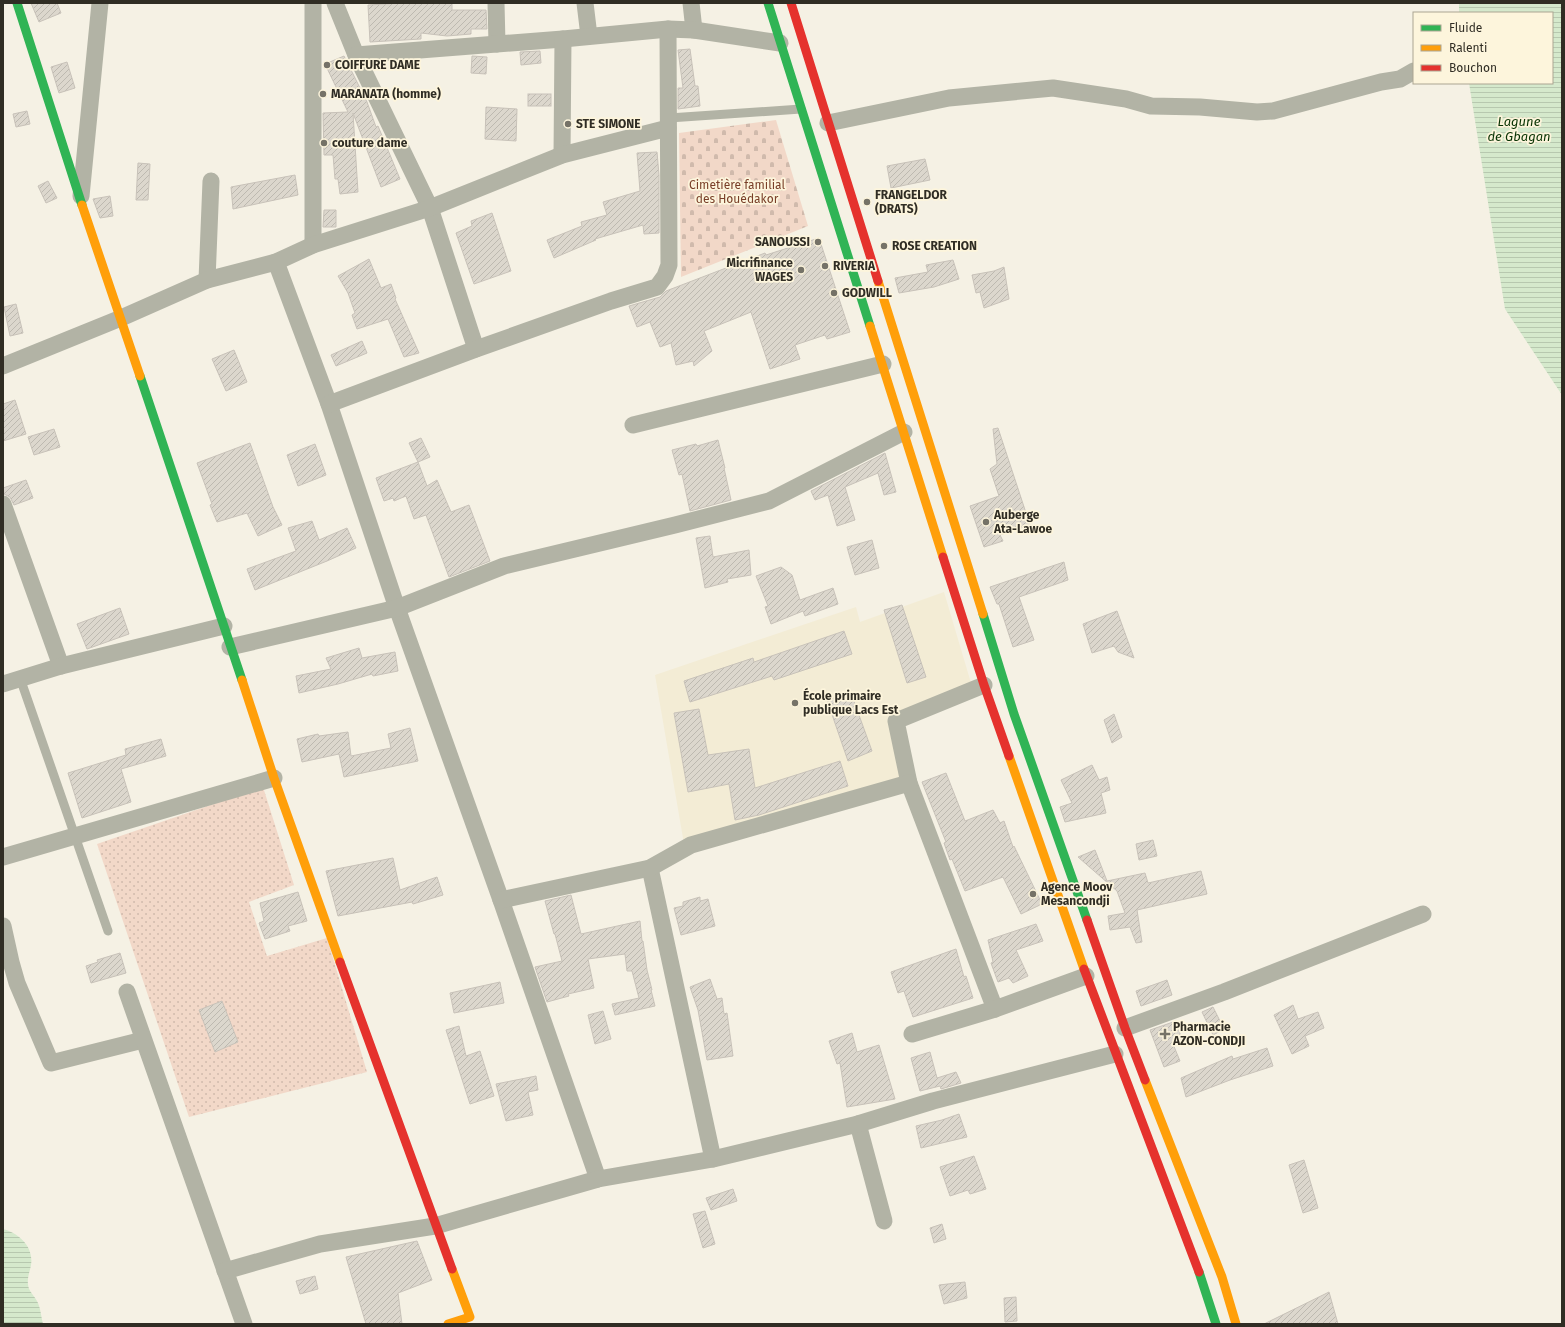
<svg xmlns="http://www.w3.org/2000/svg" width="1565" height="1327" font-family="'Fira Sans',sans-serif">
  <defs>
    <pattern id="cemetery-stones" width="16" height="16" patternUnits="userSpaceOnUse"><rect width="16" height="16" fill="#f2d8c8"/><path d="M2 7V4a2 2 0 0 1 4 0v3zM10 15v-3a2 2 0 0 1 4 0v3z" fill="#d0baac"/></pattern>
    <pattern id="park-dots" width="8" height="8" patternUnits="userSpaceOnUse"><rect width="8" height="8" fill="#f2d8c8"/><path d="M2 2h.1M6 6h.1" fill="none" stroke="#d0baac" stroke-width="1.8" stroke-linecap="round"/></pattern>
    <pattern id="water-rules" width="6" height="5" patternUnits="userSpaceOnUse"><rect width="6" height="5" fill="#d5e9cc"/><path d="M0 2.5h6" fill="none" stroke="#b7c8af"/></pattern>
    <pattern id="building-hatch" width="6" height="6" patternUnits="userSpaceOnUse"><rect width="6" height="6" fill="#dcd7cd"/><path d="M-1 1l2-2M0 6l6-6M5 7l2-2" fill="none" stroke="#bdb9b0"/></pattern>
  </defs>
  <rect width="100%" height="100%" fill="#f5f1e4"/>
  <path fill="#f3ecd5" d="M944,592l27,91 -79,39 8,59 -216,63 -29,-169 201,-68 4,15z"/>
  <path fill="url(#cemetery-stones)" d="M776,120l32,106 -127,51 -2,-144z"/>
  <path fill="url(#park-dots)" d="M263,787l31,98 -45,17 18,54 60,-18 40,134 -178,45 -92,-273z"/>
  <g fill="url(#water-rules)">
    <path d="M1459,3h103v392l-57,-86 -36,-226h83v-70h-93z"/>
    <path d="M3,1229c16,4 31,18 28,36 -1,6 -4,13 -3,19 0,7 7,12 10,19 3,7 3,14 5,21h-40z"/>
  </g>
  <g fill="url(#building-hatch)" stroke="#c8c2b9">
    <path d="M31,3h26l4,10 -22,9z"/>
    <path d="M401,3h51v7h34l1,19h-16v5l-24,2 -26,-3v6l-51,3 -2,-37z"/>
    <path d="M690,49l5,37h3l2,20 -22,3v-21h5l-5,-38z"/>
    <path d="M540,51l1,12 -20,2 -1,-13z"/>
    <path d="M344,56l23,46 9,25 2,-1 22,53 -19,8 -28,-74 5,79 -18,2 -2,-15h-3l-2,-24h-9l-1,-42 25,-1 -23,-48z"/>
    <path d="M472,56l15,1 -1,17 -15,-1z"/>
    <path d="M67,62l8,26 -16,5 -8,-26z"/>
    <rect x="528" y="94" width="23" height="12"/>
    <path d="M486,107l31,2 -1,32 -31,-2z"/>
    <path d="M27,111l3,13 -14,3 -3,-13z"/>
    <path d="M657,152l2,23v58l-15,1 -1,-9 -48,14 1,1 -42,18 -7,-18 35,-14 -1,-4 26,-7 -4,-13 37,-11 -3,-38z"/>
    <path d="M925,159l5,21 -39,8 -4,-22z"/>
    <path d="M138,163l12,1 -2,36h-12z"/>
    <path d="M295,175l3,20 -65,14 -2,-22z"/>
    <path d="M48,181l9,17 -11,5 -8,-17z"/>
    <path d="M110,196l3,20 -13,2 -7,-19z"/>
    <path d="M324,210h12v17h-13z"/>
    <path d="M492,213l19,58 -37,13 -18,-51 16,-7 -1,-5z"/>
    <path d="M819,238l31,94 -23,7 -2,-4 -30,10 5,14 -30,10 -19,-57 -47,19 8,20 -18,15 -1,-5 -17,4 -5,-22 -11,4 -10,-25 -13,5 -8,-21 31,-9 6,-6 99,-38 1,2z"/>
    <path d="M369,259l12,29 10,-4 5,14 -1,1 24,54 -15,4 -16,-38 -31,10 -5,-14 3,-2 -7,-20 -10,-17z"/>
    <path d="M953,260l6,19 -25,8 -35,6 -4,-15 33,-6 -2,-7z"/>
    <path d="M1004,267l5,32 -25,9 -4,-16 -4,1 -4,-18 22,-4z"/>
    <path d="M16,304l7,29 -13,3 -6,-29z"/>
    <path d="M362,341l5,12 -31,13 -5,-11z"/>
    <path d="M234,350l13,32 -21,9 -14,-32z"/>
    <path d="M15,400l11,34 -23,7v-37z"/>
    <path d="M998,428l32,97 -30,10 3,6 -19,6 -14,-41 29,-10 -9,-27 7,-5 -4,-35z"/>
    <path d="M54,429l6,18 -26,8 -6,-18z"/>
    <path d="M421,438l9,19 -12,5 -9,-19z"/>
    <path d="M718,440l7,28h-1l7,32 -41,11 -8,-37 -3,1 -7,-25 24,-6 1,2z"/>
    <path d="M250,443l23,64 9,18 -24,11 -11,-23 -30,9 -7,-17 2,-1 -15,-41z"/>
    <path d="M315,444l11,31 -28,11 -11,-31z"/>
    <path d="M885,453l11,39 -12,3 -6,-22 -33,14 10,33 -18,6 -9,-31 -13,5 -4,-9z"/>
    <path d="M418,462l9,24 10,-6 14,32 18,-7 21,56 -41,16 -23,-62 -12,4 -8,-23 -12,5 -1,-3 -9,3 -8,-23z"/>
    <path d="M26,480l7,18 -19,7 -4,-8 -6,-3 -1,-6z"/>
    <path d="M312,521l7,19 28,-12 9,20 -29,13 -72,29 -8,-21 49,-18 -8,-23z"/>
    <path d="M710,536l3,21 36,-7 2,25 -24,4 1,3 -23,6 -9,-50z"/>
    <path d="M872,540l7,28 -24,7 -8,-28z"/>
    <path d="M1064,562l4,18 -49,17 15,43 -21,7 -14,-43h-2l-7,-17z"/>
    <path d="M781,567l11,8 8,25 33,-12 5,16 -33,12 -2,-5 -32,13 -6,-17 3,-1 -12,-30z"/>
    <path d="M902,605l24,72 -19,6 -23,-73z"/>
    <path d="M120,608l9,26 -42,15 -10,-25z"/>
    <path d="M1117,611l17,47 -16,-6 -4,-6 -22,7 -9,-29z"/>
    <path d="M844,631l8,23 -78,26 -2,-4 -82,26 -6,-21 69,-23 1,4z"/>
    <path d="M359,648l3,10 33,-6 3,19 -25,5 -1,-2 -34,10 -39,9 -3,-17 35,-7 -5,-11z"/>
    <path d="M851,693l21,58 -24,10 -21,-61z"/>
    <path d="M699,709l9,46 41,-6 6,39 85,-27 8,25 -89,29 -24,5 -6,-36 -41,8 -14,-79z"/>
    <path d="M1114,714l8,23 -10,6 -8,-23z"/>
    <path d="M410,728l8,33 -74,16 -5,-23 -37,8 -5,-23 21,-5 1,2 29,-4 3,24 40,-8 -3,-14z"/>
    <path d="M161,739l5,17 -45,13 10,33 -49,16 -14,-45 58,-18 -1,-6z"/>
    <path d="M1092,765l7,15 8,-3 3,13 -9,3 5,20 -41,9 -5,-15 12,-4 -11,-23z"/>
    <path d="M946,773l19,48 28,-11 7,13 4,-2 9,26 1,-1 28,58 -21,10 -18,-37 -38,14 -13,-32 -2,1 -6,-17 2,-1 -24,-60z"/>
    <path d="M1153,840l4,16 -18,4 -3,-16z"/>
    <path d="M1095,850l12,31 38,-8 3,10 53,-12 6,23 -70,16 5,32 -6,1 -6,-16 -20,3 -2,-14 17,-3 -8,-22 -39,-34z"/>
    <path d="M393,858l7,32 37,-13 6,18 -30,9 -1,-2 -74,14 -12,-45z"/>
    <path d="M298,892l9,29 -19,5 2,5 -25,8 -6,-16 5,-2 -4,-18z"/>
    <path d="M571,895l10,39 59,-13 2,20h1l4,29 5,20h-1l4,16 -40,9 -3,-11 27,-6 -7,-27h-5l-2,-17 -37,5 6,29 -26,6 1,2 -22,6 -12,-35 27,-6 -7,-27h-1l-9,-33z"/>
    <path d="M700,897v4l8,-2 7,27 -34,9 -7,-27 9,-2v-4z"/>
    <path d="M1036,924l7,17 -27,9 12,26 -15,7 -4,-5 -11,4 -7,-19 2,-1 -5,-22z"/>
    <path d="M956,949l8,28 2,-1 7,22 -60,19 -9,-26 -6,2 -7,-21z"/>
    <path d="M120,953l6,20 -35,10 -5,-17 12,-4 -1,-2z"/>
    <path d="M710,979l7,20 5,-1 2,16 3,-1 6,43 -26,4 -9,-50 -8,-23z"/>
    <path d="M1167,980l5,15 -31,11 -5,-15z"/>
    <path d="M500,982l4,21 -50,10 -4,-20z"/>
    <path d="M222,1001l16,41 -23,10 -16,-42z"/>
    <path d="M1293,1005l5,14 20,-7 6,16 -19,8 4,10 -17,8 -18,-39z"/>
    <path d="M1213,1007l11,22 -11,6 -11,-23z"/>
    <path d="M603,1011l8,28 -16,5 -7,-29z"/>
    <path d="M1176,1021l6,19 -9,4 7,17 -16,6 -14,-37z"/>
    <path d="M459,1026l7,30 14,-5 14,45 -24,8 -24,-74z"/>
    <path d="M852,1033l5,19 22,-7 16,54 -48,8 -7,-44 -3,1 -8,-23z"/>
    <path d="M1267,1048l6,18 -43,14 -44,17 -5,-19 51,-22 1,3z"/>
    <path d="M930,1052l7,26 19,-6 5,11 -20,6 -1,-3 -20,5 -9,-33z"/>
    <path d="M536,1076l2,14 -10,2 5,23 -27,6 -10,-37z"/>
    <path d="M959,1114l8,23 -46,11 -5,-22 26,-6z"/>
    <path d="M974,1156l12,33 -16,5 -2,-4 -18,6 -10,-29z"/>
    <path d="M1304,1160l14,48 -15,5 -14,-48z"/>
    <path d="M733,1189l4,12 -26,9 -5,-12z"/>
    <path d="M705,1211l10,33 -12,4 -10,-34z"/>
    <path d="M942,1224l4,15 -12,4 -4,-15z"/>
    <path d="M417,1241l15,39 -34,13 4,31h-36l-20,-67z"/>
    <path d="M315,1276l3,13 -18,5 -4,-13z"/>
    <path d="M965,1282l2,16 -23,6 -5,-19z"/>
    <path d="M1329,1292l9,32h-74z"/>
    <path d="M1016,1297l1,24 -12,1 -1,-24z"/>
  </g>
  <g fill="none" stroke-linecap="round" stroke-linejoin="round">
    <g stroke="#b2b3a5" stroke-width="9">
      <path d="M669,118l132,-9"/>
      <path d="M20,678l88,253"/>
    </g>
    <g stroke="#b2b3a5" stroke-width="17">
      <path d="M335,3l21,52 74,153 46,141"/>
      <path d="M496,3l1,41"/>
      <path d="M585,3l4,33"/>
      <path d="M691,3l3,27"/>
      <path d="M356,55l207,-16 105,-10 26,1 86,13"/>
      <path d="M828,123l121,-25 104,-10 73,11 25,7 49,1 57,5 16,-1 108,-29 19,-3 14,-8"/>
      <path d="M562,155l1,-116"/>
      <path d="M81,196l19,-193"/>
      <path d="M313,245v-242"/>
      <path d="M276,262l53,142 68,204 104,292 97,279"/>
      <path d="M207,280l4,-99"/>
      <path d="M3,366l118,-48 86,-38 69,-18 37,-17 117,-37 132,-53 106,-27"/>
      <path d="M329,404l147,-55 135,-48 46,-14 8,-11 4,-11 -1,-236"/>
      <path d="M633,425l250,-61"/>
      <path d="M3,504l58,162"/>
      <path d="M230,647l167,-39 107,-42 171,-41 94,-24 135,-69"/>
      <path d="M3,684l58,-18 163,-40"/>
      <path d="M984,685l-88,36 13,62 86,226"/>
      <path d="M3,857l271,-79"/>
      <path d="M650,868l63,291"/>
      <path d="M501,900l149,-32 41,-23 218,-62"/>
      <path d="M3,926l8,36 6,21 34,80 92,-23"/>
      <path d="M127,992l117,332"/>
      <path d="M1125,1028l99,-36 199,-78"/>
      <path d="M912,1034l83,-25 91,-33"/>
      <path d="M858,1124l26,97"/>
      <path d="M225,1271l95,-27 115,-18 163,-47 115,-20 145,-35 75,-23 182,-47"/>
    </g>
    <g stroke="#30b455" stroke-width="9">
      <path d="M17,3l65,202"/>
      <path d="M768,3l102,323"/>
      <path d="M140,376l102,304"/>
      <path d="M983,614l31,100 73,206"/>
      <path d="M1199,1272l17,52"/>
    </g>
    <g stroke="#ff9f0a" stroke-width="9">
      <path d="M82,205l58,171"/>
      <path d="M878,281l105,333"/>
      <path d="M870,326l73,231"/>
      <path d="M242,680l32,98 66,184"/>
      <path d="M1009,756l75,213"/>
      <path d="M1145,1080l77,197 14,47"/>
      <path d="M448,1324l22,-7 -18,-48"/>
    </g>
    <g stroke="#e5322d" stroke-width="9">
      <path d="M791,3l87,278"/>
      <path d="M943,557l41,128 25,71"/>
      <path d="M1087,920l38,108 20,52"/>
      <path d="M340,962l112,307"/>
      <path d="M1084,969l115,303"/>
    </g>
  </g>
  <g fill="#757267" stroke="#fdf5dc" stroke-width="1.5">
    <circle cx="327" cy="65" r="4"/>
    <circle cx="323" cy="94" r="4"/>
    <circle cx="568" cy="124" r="4"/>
    <circle cx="324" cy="143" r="4"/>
    <circle cx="867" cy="202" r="4"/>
    <circle cx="818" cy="242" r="4"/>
    <circle cx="884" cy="246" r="4"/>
    <circle cx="825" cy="266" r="4"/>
    <circle cx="801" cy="270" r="4"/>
    <circle cx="834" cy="293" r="4"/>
    <circle cx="986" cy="522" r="4"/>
    <circle cx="795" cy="703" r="4"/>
    <circle cx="1033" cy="894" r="4"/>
    <path d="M1163 1028h4v4h4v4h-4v4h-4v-4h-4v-4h4z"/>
  </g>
  <g text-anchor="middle" stroke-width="3.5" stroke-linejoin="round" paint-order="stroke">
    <g font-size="12" font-weight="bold" fill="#302d24" stroke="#fdf5dc" text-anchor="start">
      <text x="335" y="69">COIFFURE DAME</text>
      <text x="331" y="98">MARANATA (homme)</text>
      <text x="576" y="128">STE SIMONE</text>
      <text x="332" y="147">couture dame</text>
      <text x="875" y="199">FRANGELDOR<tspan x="875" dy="14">(DRATS)</tspan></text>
      <text x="810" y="246" text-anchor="end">SANOUSSI</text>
      <text x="892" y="250">ROSE CREATION</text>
      <text x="793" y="267" text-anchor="end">Micrifinance<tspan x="793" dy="14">WAGES</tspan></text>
      <text x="833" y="270">RIVERIA</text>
      <text x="842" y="297">GODWILL</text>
      <text x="994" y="519">Auberge<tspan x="994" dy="14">Ata-Lawoe</tspan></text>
      <text x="803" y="700">École primaire<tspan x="803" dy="14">publique Lacs Est</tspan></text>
      <text x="1041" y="891">Agence Moov<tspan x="1041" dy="14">Mesancondji</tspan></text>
      <text x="1173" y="1031">Pharmacie<tspan x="1173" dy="14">AZON-CONDJI</tspan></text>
    </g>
    <g font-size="12" fill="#793f28" stroke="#fdf5dc">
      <text x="737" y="189">Cimetière familial<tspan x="737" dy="14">des Houédakor</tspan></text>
    </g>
    <g font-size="13" font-style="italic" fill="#083303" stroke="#fdf5dc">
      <text x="1519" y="126">Lagune<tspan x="1519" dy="15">de Gbagan</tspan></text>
    </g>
  </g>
  <rect width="1565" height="1327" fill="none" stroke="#302d24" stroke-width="8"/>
  <rect x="1413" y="12" width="140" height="72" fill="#fdf5dc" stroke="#aba592"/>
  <rect x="1421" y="25" width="20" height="6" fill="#30b455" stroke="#aba592"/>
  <text x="1449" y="32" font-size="12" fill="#302d24">Fluide</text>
  <rect x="1421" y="45" width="20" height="6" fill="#ff9f0a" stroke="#aba592"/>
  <text x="1449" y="52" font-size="12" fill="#302d24">Ralenti</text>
  <rect x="1421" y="65" width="20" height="6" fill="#e5322d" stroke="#aba592"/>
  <text x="1449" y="72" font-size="12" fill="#302d24">Bouchon</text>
</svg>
